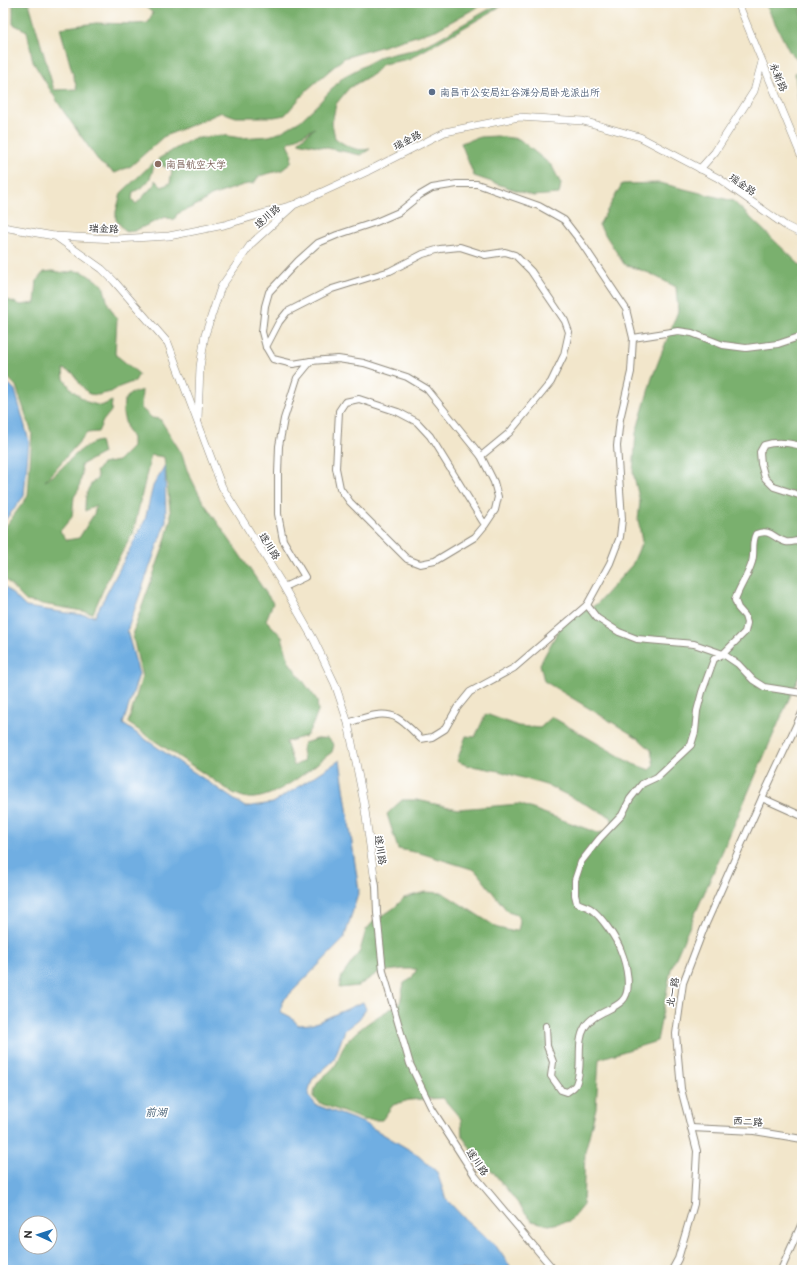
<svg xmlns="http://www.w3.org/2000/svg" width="805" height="1273" font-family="'Balsamiq Sans','LXGW WenKai TC',sans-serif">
  <rect width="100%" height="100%" fill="#fff"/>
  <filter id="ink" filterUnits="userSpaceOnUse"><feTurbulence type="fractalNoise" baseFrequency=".025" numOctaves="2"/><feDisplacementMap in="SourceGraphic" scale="8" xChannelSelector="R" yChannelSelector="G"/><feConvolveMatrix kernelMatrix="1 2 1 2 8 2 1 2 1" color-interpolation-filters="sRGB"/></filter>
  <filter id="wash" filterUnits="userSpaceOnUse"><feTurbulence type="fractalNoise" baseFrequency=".012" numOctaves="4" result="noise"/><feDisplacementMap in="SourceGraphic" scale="16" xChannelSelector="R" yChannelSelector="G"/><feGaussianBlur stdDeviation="0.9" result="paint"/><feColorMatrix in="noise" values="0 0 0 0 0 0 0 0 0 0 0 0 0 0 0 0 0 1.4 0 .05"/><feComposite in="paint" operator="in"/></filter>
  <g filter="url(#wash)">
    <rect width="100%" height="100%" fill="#f2e6cb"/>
    <g fill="#7ab06e" stroke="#526e4c">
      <path d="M13,3h16l25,87 23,-1 -17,-61 36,-5 38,1 14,-1 5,-10 -11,-9 -5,-1h348l-49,27 -92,28 -36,31 -23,26 -11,2h-38l-14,-5 -59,25 -32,29 -16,7 -15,-10 -36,-51 -31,-50 -6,-31 -14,-7z"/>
      <path d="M500,3h7l-98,56 -26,5 -10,10 -24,14 -13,16 -4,19 3,15c11,8 21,14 35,11l-9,6 -63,-13 17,-14 -27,15 4,10 -1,10 -9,7 -23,6 -5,7 -11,2 -32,11 -10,7 -24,11 -3,6 -9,-3 -31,14 -8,1 -10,-12v-8l5,-19 33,-31c-2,17 -6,23 -21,30l-1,7 4,5 19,-20v-4l7,7 8,-4 2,-13 -9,-4 -5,-7 34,-20 30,-4 19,3 28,-2 10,-3 21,-12 18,-17 25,-27 39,-21 31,-6 21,-9z"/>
      <path d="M765,3h37l-2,59 -11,-11z"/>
      <path d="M795,72l7,2v53l-2,-7z"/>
      <path d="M497,136l22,3 33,27 9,18 -2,10 -26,2 -59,-20 -13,-33 19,-6z"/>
      <path d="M660,183l73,18 69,66v402l-131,300 -14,72 -58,18 -3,49 -11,44 -2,53 -13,16 -21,4 -17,-4 -39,-49 -21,-21 -10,-15 -1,-17 -18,-21 -34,2 -16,5 -11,15h-18l-42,-16 -8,-6c-1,-18 12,-21 21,-32 5,-7 5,-16 10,-22 14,-18 36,-29 55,-41l4,-20 7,-4 6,-10h-14l-24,3 -21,14 -19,2 3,-12 18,-25 6,-21 7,-8 21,-14 10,-10 21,-6 18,1 55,35 13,3 7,-1 2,-8 -3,-7 -9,-3 -33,-42 -55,-17 -22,-4 -11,-35 15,-14h15l41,9 61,-5 79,29 9,-2 6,-7 -2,-7 -62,-31 -50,-15 -33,-6 -9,-4 9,-25 9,1 11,-23 32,12 22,2 12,-11 81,47 17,6 4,-4 -3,-16 -13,-12 -94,-57 -4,-17 23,-42 34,-18 35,-39 10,-23 -4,-23 2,-17 -7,-30 3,-39 16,-55 26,-67 -2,-24 -27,-14 -25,-9 -25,-39 23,-41z"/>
      <path d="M53,271l12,2 9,-2 9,1 20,13 5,19 9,15 -2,35 24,20 -4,7 -16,6 -8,5 -13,3 -9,-1 -9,-10 -7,-11 -10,-4 1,10 8,11 15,12 14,4 11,-5 -1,10 -8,10 -5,11 -11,1 -42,48c19,-10 32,-36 55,-40l3,12 -22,12 1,8 -3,16 -5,8 -2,20 -12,14 7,9 12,-2 15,-24 2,-9 -11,6c0,-14 1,-25 13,-33l-2,-6 6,-8 16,-3 14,-14v-9l-5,-9 -4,-15 1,-13 6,-7 12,-4 -1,18 11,10 8,1 22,35 5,16 15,30 71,103 -7,17 16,17 7,25 28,38 1,11 -6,15 -6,10 -20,6 8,24 10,-5 -2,-11 2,-7 13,-4 11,-1 6,7 -2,7c-20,15 -52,44 -78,46 -7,1 -14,-2 -21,-5l-105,-70 14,-46 -9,-40 2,-11 29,-81 7,-27 -7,-61 -13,-2 -18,78 -23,41 -17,39 -67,-12 -23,-24v-47l25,-34 4,-63 -16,-47 -13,-13v-75l18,7 14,-2 2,-23 7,-8z"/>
    </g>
    <g fill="#6faee2" stroke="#4d6c86" fill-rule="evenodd">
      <path d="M3,378l12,12 14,51 -5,55 -21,27z"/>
      <path d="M165,465l1,56 -39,110 12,43 -16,50 122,83 28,-4 67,-43 19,131 -15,48 -62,63 -1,10 10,5 7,8 15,-1 50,-22 3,7 -7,10 -14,11 -11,30 -22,20 -4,15 8,10 48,18 51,30 22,19 9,27 20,21 30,26 16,23 3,1h-512v-685l23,22 41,6 28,3 50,-96 8,-34zM26,1223h24v24h-24z"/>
    </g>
  </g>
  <g filter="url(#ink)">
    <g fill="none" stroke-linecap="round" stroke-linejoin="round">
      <defs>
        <g id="minor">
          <path d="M633,338l45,-7 14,2 31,12 23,3 32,-4 24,-8"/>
          <path d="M266,347l13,-25 8,-10 45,-23 58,-18 33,-17 17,-5 20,-2 25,8 20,-3 10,3 16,16 34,50 4,11 -5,23 -13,27 -42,51 -28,23"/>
          <path d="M311,361l27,-2 26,4 43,14 20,12 54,67 13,26 4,15 -3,13 -10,15 -10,12 -40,24 -15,3 -13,-5 -57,-57 -10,-14 -4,-20 3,-57 6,-9 14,-3 39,13 19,10 13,14 55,89"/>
          <path d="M802,446c-13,-3 -25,-5 -38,-1l-4,7 1,12 4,14 9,9 28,9"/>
          <path d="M284,587l21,-10 -22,-37 -5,-26v-40l1,-28 5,-27 13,-41 14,-17 -18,3 -20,-5 -7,-12 -4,-15 3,-26 4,-14 29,-31 20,-18 19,-8 39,-13 23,-10 21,-17 12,-7 25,-4h20l62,22 25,14 17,22 45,67 7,29 -2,34 -11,47 -3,27 5,73 -2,18 -10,26 -23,42 -73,63 -44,24 -13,16 -12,21 -13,8 -11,2c-7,-7 -15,-16 -24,-21 -15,-8 -34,0 -49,5"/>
          <path d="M587,605l10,13 22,14 18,7 57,5 29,10 15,10 15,16 11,7 38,6"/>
          <path d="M762,798l40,18"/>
          <path d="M374,875l2,11 1,27 6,58 27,93 22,45 43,67 79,94"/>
          <path d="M546,1026l1,20 6,16 -2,14 10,14 6,2c3,-2 8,-5 9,-8 8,-18 -1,-40 9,-57 8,-14 27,-16 37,-26 11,-10 4,-38 -1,-50 -4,-12 -20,-35 -30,-42 -4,-3 -10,-4 -14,-6l-2,-8v-15l6,-18 18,-23 23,-24 8,-16 12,-15 15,-7 34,-32 4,-13 2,-21 5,-19 12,-33 9,-5 22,-22 2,-9 -2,-7 -7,-8 -3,-8c4,-13 13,-24 17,-38 3,-10 -1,-19 4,-28 16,-6 17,5 30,8 6,1 11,-1 16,-3"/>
          <path d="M691,1128l63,3 48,8"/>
          <path d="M672,1270l6,-11 16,-55 3,-53 -16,-62 -5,-55 7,-51 21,-55 58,-130 40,-85"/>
          <path d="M781,1270l21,-47"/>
        </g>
        <g id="tertiary">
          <path d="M738,3l64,155"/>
          <path d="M700,169l15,-17 39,-61 8,-29"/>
          <path d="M3,227l51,9 62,3 53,-3 55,-11 72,-21 72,-33 77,-39 74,-15 64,4 57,16 78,41 68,48 16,8"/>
          <path d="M55,236l47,33 12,12 54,62 54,144 59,95 33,58 21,44 13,39 16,80 10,72"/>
          <path d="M198,419l2,-52 5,-32 16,-48 30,-43 43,-39"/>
        </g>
      </defs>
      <use href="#minor" stroke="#8e887b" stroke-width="8"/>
      <use href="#tertiary" stroke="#8e887b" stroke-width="8"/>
      <use href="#minor" stroke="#fff" stroke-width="6"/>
      <use href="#tertiary" stroke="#fff" stroke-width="7"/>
    </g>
  </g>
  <circle fill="#5c6f8a" stroke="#fff" stroke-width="1.5" cx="432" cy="92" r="4"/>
  <circle fill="#8d6e63" stroke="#fff" stroke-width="1.5" cx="158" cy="164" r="4"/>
  <g text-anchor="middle" stroke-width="3.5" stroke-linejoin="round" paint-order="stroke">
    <g font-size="10" fill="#2b2b2b" stroke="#fff">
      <text transform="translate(779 77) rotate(67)" y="4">永新路</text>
      <text transform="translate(407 140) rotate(-27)" y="4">瑞金路</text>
      <text transform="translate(743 184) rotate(35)" y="4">瑞金路</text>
      <text transform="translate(267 216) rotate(-42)" y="4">遂川路</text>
      <text transform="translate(104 228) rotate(2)" y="4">瑞金路</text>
      <text transform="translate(270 546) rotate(58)" y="4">遂川路</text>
      <text transform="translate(381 850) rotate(81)" y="4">遂川路</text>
      <text transform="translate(672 992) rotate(-79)" y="4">北一路</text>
      <text transform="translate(748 1121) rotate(4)" y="4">西二路</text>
      <text transform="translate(478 1162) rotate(55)" y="4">遂川路</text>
    </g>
    <g font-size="10" fill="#4e5e75" stroke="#fff" text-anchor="start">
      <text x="440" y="96">南昌市公安局红谷滩分局卧龙派出所</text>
    </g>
    <g font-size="10" fill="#785e54" stroke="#fff" text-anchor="start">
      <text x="166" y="168">南昌航空大学</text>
    </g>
    <g font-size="11" font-style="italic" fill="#465f74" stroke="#fff">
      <text x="156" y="1116">前湖</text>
    </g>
  </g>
  <rect width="805" height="1273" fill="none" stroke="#fff" stroke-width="16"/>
  <g transform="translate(38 1235) rotate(273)"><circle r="19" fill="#ffffff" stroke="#aaaaaa"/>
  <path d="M0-3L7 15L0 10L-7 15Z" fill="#1f6fb2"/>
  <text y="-6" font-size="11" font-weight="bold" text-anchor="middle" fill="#2b2b2b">N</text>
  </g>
</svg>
